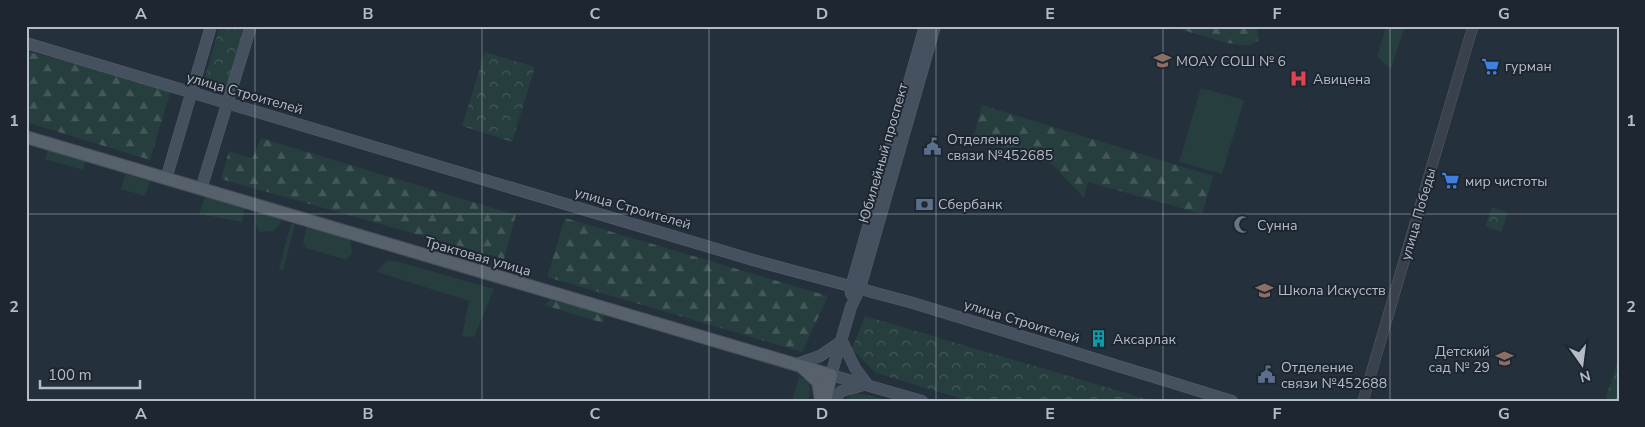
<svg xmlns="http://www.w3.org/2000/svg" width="1645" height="427" font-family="'Nunito Sans',sans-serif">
  <defs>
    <pattern id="forest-firs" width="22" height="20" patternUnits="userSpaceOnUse" patternTransform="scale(1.25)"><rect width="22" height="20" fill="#273e3e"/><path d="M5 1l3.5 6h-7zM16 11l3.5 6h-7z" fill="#445858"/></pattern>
    <pattern id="park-crowns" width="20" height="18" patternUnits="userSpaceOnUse" patternTransform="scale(1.25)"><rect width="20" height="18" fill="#273e3e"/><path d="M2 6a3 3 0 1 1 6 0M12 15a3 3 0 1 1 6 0" fill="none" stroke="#445858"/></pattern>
  </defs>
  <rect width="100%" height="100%" fill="#24303c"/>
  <g fill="#273e3e">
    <path d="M1386,26h19l-14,43 -14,-12z"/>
    <path d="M1201,88l43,12 -22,74 -43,-12z"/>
    <path d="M48,150l38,12 -3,8 -38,-11z"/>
    <path d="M125,174l25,7 -5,15 -24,-7z"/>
    <path d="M209,195l36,11 -3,16 -43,-8 6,-17z"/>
    <path d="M260,210l19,6 2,6 -7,9 -14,1c-6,-8 -7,-14 0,-22z"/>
    <path d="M291,223l4,2 -12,46 -4,-2z"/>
    <path d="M310,226l40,13 2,14 -6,7 -40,-12 -3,-5 3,-14z"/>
    <path d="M387,260l12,2 95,27 -20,48 -12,-1 7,-35 -92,-29z"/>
    <path d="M799,377l9,3 2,9 -2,12h-16z"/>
  </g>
  <g fill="url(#forest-firs)">
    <path d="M1169,26h80l8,4 2,10 -10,6 -22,-3z"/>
    <path d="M26,51l145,39 -21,70 -124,-38z"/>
    <path d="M982,105l231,71 -11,38 -114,-32 -4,16 -32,-34 -79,-25z"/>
    <path d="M261,138l255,77 -12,44 -283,-80 8,-28 23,8z"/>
    <path d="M565,218l263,78 -26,56 -255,-75z"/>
    <path d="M551,300l53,15 -1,8 -59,-18z"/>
    <path d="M854,392l38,9 -45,-2z"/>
  </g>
  <g fill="url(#park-crowns)">
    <path d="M220,26h25l-18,63 -24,-6z"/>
    <path d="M485,52l50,15 -23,75 -50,-16z"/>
    <path d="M1492,207l16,6 -7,19 -16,-6z"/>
    <path d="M865,316l288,85h-184l-93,-28 -24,-24z"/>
    <path d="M1619,357v44h-14z"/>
  </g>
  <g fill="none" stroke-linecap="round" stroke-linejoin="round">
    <defs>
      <path id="tertiary" d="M1363,401l110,-375"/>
      <g id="secondary">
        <path d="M26,43l727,217 160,43 319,98"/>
        <path d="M166,179l45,-153"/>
        <path d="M201,189l50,-163"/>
        <path d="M851,294v-7l74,-261"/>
        <path d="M797,364l23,-8 22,-15"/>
        <path d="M831,401l11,-10 25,-7 -12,-16 -13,-27"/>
        <path d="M922,401l-91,-26 20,-68 9,-19 75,-262"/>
      </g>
      <g id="primary">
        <path d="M26,137l805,238 -6,26"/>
        <path d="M803,368l15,14 3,18"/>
      </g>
    </defs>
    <use href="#tertiary" stroke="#565f6a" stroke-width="11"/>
    <use href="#secondary" stroke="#565f6a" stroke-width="12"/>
    <use href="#primary" stroke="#444d58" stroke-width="14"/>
    <use href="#tertiary" stroke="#38414c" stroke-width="10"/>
    <use href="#secondary" stroke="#46515f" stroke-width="11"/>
    <use href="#primary" stroke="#56616c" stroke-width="12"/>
  </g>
  <path fill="none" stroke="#b4bcc7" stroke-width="1" stroke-opacity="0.55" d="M255,26v375M482,26v375M709,26v375M936,26v375M1163,26v375M1390,26v375M26,214h1593"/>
  <defs>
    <symbol id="school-bare" viewBox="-9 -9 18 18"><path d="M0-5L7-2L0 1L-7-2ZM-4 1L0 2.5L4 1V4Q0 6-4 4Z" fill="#8d6e63" stroke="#1d2631" stroke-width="2.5" paint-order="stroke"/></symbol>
    <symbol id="supermarket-bare" viewBox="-9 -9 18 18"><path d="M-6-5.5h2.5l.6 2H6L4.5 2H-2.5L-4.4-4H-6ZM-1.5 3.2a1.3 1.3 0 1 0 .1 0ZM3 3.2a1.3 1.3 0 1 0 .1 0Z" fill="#3f7fe0" stroke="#1d2631" stroke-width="2.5" paint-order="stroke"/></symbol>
    <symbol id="hospital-bare" viewBox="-9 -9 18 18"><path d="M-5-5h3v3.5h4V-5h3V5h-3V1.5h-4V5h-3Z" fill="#e0444e" stroke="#1d2631" stroke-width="2.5" paint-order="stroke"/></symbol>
    <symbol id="civic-bare" viewBox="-9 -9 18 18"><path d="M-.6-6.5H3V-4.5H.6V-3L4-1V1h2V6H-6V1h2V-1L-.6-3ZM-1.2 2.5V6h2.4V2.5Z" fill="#5c6f8a" stroke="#1d2631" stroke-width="2.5" paint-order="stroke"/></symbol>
    <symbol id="bank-bare" viewBox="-9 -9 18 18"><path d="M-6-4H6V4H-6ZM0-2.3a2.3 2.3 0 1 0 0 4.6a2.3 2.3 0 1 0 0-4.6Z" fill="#5c6f8a" stroke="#1d2631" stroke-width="2.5" paint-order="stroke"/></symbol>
    <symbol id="mosque-bare" viewBox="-9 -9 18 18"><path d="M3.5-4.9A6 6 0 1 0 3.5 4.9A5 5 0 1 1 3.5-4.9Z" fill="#6b7280" stroke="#1d2631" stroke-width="2.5" paint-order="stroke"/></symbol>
    <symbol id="building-bare" viewBox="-9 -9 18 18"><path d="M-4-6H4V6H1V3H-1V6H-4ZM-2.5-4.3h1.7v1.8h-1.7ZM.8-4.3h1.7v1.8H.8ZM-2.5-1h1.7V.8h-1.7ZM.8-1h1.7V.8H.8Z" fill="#0f9aa8" stroke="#1d2631" stroke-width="2.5" paint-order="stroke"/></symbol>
  </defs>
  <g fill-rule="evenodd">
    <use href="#school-bare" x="1150" y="48" width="25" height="25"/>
    <use href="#supermarket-bare" x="1478" y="54" width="25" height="25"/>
    <use href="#hospital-bare" x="1286" y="66" width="25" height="25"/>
    <use href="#civic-bare" x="920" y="134" width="25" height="25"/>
    <use href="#supermarket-bare" x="1438" y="168" width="25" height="25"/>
    <use href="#bank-bare" x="912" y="192" width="25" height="25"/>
    <use href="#mosque-bare" x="1230" y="212" width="25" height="25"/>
    <use href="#school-bare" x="1252" y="278" width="25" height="25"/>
    <use href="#building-bare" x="1086" y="326" width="25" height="25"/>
    <use href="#school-bare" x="1492" y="346" width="25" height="25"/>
    <use href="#civic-bare" x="1254" y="362" width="25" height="25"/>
  </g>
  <g text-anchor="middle" stroke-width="4" stroke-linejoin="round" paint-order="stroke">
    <g font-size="14" fill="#b4bcc7" stroke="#1d2631" text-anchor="start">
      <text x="1176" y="66">МОАУ СОШ № 6</text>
      <text x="1505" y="71">гурман</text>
      <text x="1313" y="84">Авицена</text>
      <text x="947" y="144">Отделение<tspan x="947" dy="16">связи №452685</tspan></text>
      <text x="1465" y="186">мир чистоты</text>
      <text x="938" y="209">Сбербанк</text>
      <text x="1257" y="230">Сунна</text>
      <text x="1278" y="295">Школа Искусств</text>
      <text x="1113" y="344">Аксарлак</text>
      <text x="1490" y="356" text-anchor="end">Детский<tspan x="1490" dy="16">сад № 29</tspan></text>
      <text x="1281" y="372">Отделение<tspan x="1281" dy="16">связи №452688</tspan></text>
    </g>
    <g font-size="14" fill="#b4bcc7" stroke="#1d2631">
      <text transform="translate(245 93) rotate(16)" y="5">улица Строителей</text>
      <text transform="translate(883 153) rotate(-74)" y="5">Юбилейный проспект</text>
      <text transform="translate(633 208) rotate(16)" y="5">улица Строителей</text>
      <text transform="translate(1418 214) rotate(-74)" y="5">улица Победы</text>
      <text transform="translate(478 256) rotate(16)" y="5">Трактовая улица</text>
      <text transform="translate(1022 321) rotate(17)" y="5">улица Строителей</text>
    </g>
  </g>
  <rect width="1645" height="427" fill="none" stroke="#1d2631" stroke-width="55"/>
  <g transform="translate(1582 364) rotate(166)" stroke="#1d2631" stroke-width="4" paint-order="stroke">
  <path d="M0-4L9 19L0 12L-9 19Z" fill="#b4bcc7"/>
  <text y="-8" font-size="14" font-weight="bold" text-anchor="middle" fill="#b4bcc7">N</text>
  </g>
  <path d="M40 380v8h100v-8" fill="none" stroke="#b4bcc7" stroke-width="2.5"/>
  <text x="48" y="380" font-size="15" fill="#b4bcc7" stroke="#1d2631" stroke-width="4" paint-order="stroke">100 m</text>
  <rect x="28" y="28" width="1590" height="372" fill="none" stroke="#b4bcc7" stroke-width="2"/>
  <g font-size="16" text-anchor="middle" font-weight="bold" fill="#b4bcc7">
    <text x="141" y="19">A</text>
    <text x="368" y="19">B</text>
    <text x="595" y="19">C</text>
    <text x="822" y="19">D</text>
    <text x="1050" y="19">E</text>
    <text x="1277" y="19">F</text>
    <text x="1504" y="19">G</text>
    <text x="14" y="126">1</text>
    <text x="1631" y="126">1</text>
    <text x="14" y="312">2</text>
    <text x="1631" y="312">2</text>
    <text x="141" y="419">A</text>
    <text x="368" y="419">B</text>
    <text x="595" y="419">C</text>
    <text x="822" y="419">D</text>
    <text x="1050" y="419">E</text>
    <text x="1277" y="419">F</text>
    <text x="1504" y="419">G</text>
  </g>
</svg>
